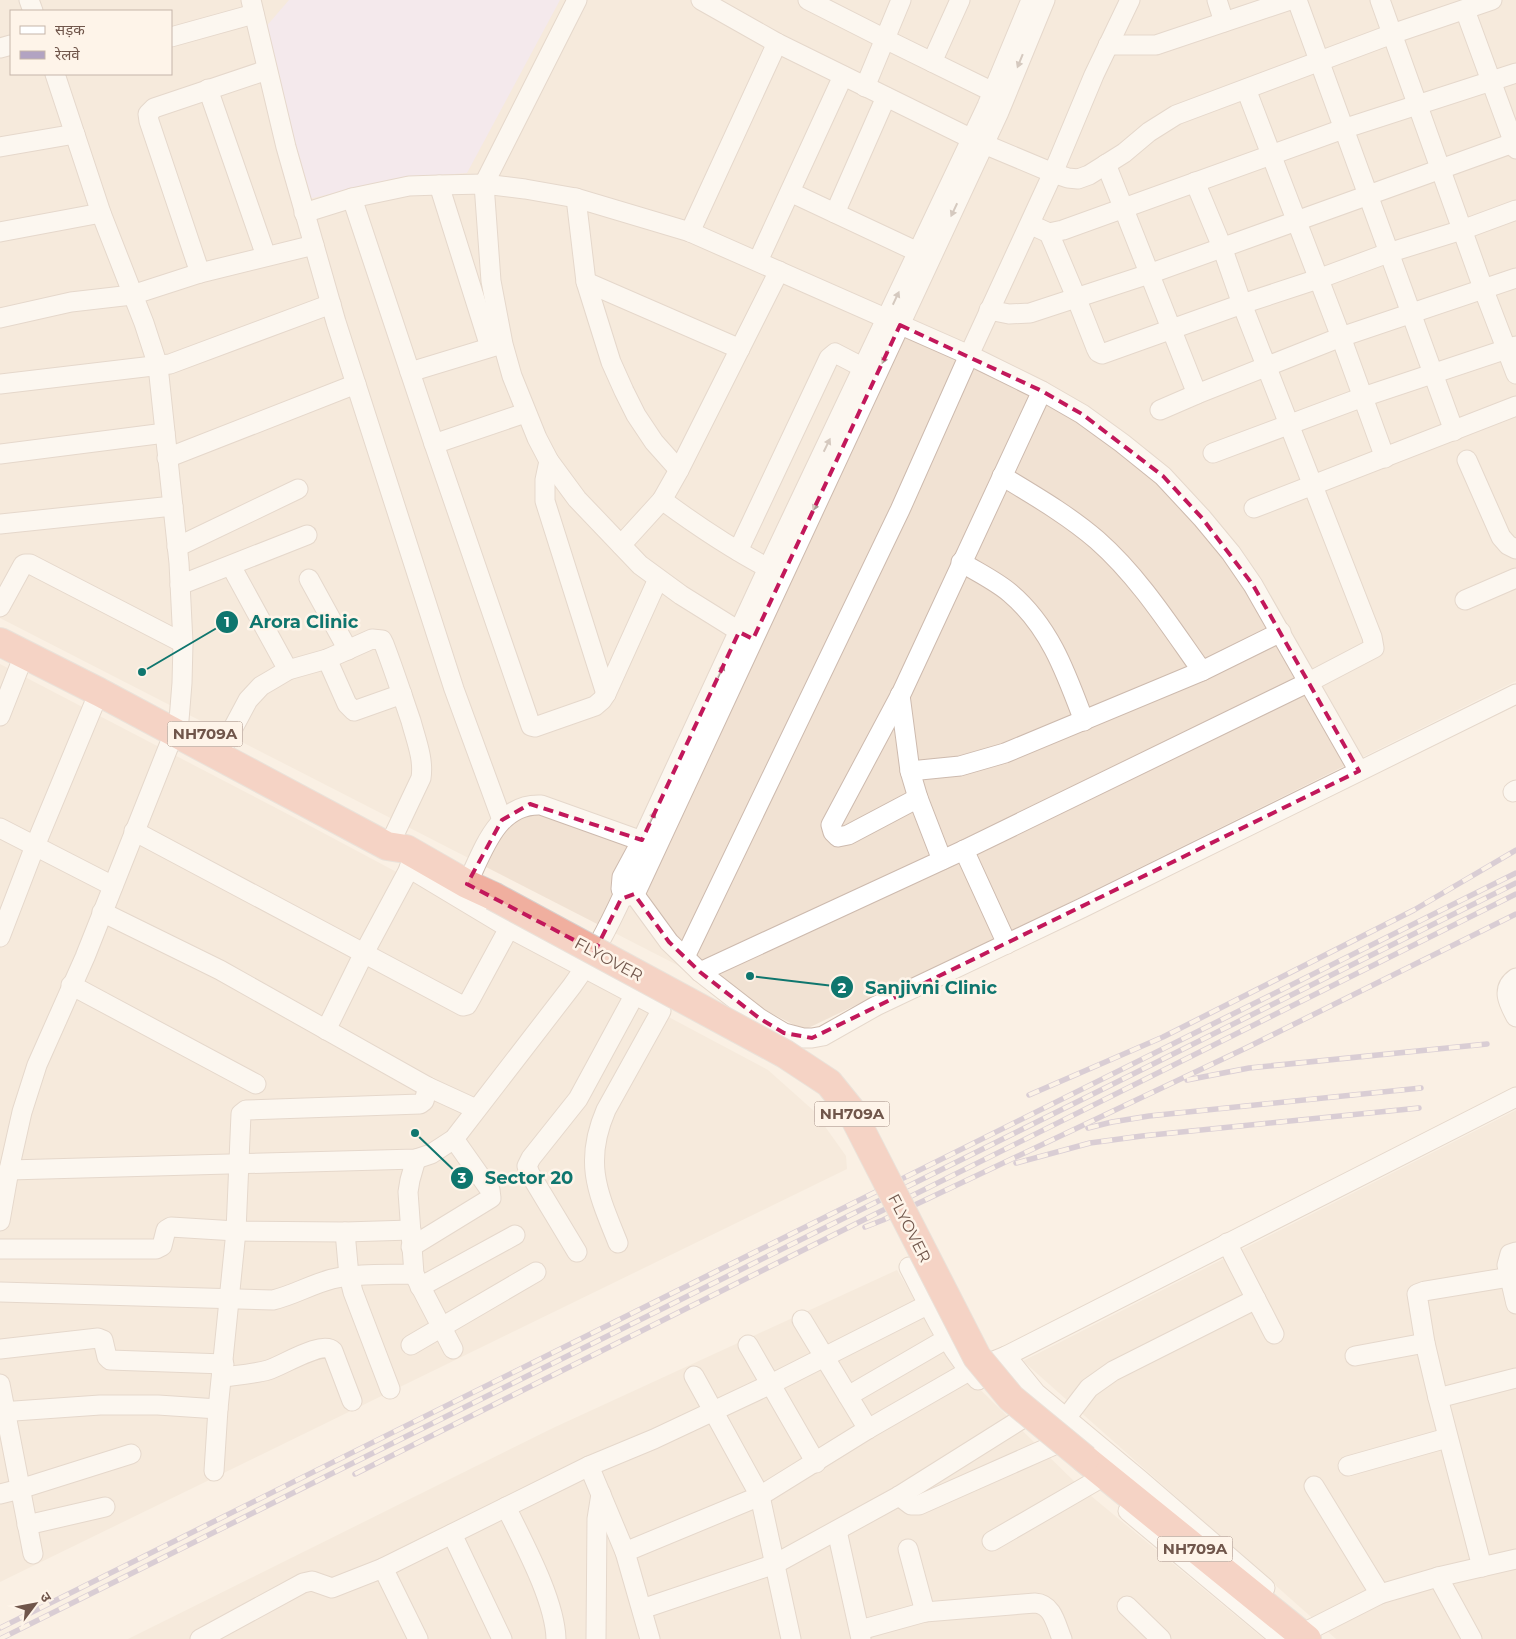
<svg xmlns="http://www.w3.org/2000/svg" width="1516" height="1639" font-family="Montserrat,'Noto Sans Devanagari',sans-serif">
  <rect width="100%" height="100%" fill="#faf0e4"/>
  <g fill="#f1e2d3" fill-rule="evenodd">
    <path d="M0,0h1516v681l-476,236 -236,113 -804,-412zM11,11h160v63h-160z"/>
    <path d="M0,664l299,156 469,250 46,41 32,45 1,13 -847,413z"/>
    <path d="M1516,1110v529h-180l-313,-278z"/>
    <path d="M897,1270l55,92 127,124 185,153h-1136l425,-211z"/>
  </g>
  <path fill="#ede0f6" d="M289,0h271l-93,173 -65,5 -94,21 -44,-170z"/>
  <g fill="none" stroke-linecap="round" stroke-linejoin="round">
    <defs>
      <g id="minor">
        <path d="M29,0l4,11"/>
        <path d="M251,0l35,147 50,175 118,367 48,131"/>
        <path d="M577,0l-93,184 7,97 12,63 9,32 25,62 12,23 28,38 63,66 41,30 69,43"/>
        <path d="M701,0l76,43 195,96 81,34 15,5 10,1 11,-4 35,-22 25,-21 27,-17 216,-81 100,-34"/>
        <path d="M808,0l77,39 108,53"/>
        <path d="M1031,0l-44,106 -219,462 -126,272 -20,37 -1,12 7,7 6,-2 3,-4 362,-778 46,-112"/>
        <path d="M1217,0l7,22"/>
        <path d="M1297,0l157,431"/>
        <path d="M1380,0l103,288 33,86"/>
        <path d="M1465,10l51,139"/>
        <path d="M171,37l83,-23"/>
        <path d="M1108,45h48l134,-45"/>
        <path d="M0,48l11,-3"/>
        <path d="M932,62l28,-62"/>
        <path d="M865,87l36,-87"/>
        <path d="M208,89l58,167"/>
        <path d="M1246,89l95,248 44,121"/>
        <path d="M0,147l75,-13"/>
        <path d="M1106,164l91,230"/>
        <path d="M439,185l51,162"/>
        <path d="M790,192l128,60"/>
        <path d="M352,198l82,246 97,282 4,1 60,-21 7,-6 4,-6 52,-115"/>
        <path d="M576,198l10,84 25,80 13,29 12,24 18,27 25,28"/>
        <path d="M304,213l48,-15 57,-12 30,-1 45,-1 41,5 51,9 114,34 279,123 73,36 40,23 40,29 41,33 39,42 29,35 22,32 106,186"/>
        <path d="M835,213l51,-116"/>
        <path d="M1038,228l11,5 14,-3 280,-101 173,-56"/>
        <path d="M0,232l101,-19"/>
        <path d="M690,232l87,-189"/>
        <path d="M1049,233l27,64 20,51 2,4 4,2 140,-50 76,-25 70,-26 74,-23 54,-20"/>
        <path d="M758,261l85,-185"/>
        <path d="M200,273l-51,-152 -1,-7 6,-6 113,-38"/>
        <path d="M586,282l154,67"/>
        <path d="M989,310l20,4 21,-1 119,-39 367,-132"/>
        <path d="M0,318l71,-16 61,-7 68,-22 114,-28"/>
        <path d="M410,372l92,-28"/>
        <path d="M0,384l170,-20 161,-60"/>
        <path d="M1160,410l37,-16 144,-57 175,-59"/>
        <path d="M434,444l91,-31"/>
        <path d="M1213,453l150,-56 153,-51"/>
        <path d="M0,454l165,-21"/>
        <path d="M167,458l189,-74"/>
        <path d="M1467,460l34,77 7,8 8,4"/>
        <path d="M549,461l-4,19v21l61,193"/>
        <path d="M1002,476c33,20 66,39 95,64 42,37 73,86 105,131"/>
        <path d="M662,500c34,25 68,48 106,68"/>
        <path d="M1254,508l262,-102"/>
        <path d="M0,524l173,-18"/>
        <path d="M621,545l41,-45 17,-30 100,-199"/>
        <path d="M177,547l121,-58"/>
        <path d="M738,551l91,-193 6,-5 29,15"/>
        <path d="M961,562c16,10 35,19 49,31 40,34 56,80 74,128"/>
        <path d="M231,566l57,104"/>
        <path d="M309,579l39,71"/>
        <path d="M180,585l127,-50"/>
        <path d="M1465,600l51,-22"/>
        <path d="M0,607l23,-42 2,-1h5l153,79"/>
        <path d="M327,659l20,45 7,7 48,-17"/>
        <path d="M900,695l10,76 8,27 24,62"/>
        <path d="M0,716l24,-61"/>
        <path d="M224,745l24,-45 13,-14 12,-7 15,-9 39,-11 45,-20 10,1 2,4c10,26 18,51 27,77 5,19 13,38 10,57l-27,57 -7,11"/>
        <path d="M910,771l50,-5 45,-13 197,-82 79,-39"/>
        <path d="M1513,792l3,-2"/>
        <path d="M918,798l-70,37 -10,2 -5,-5 -2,-7 71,-133 140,-301"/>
        <path d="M0,828l113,58"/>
        <path d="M134,831l329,175 4,-1 4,-7 38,-70"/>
        <path d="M964,850l43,94"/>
        <path d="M409,868l100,60 151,80 1,3 -55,99c-23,53 -8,83 12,133"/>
        <path d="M467,884c16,-33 30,-81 74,-79l112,40"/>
        <path d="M634,894l35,48 31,30 59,46 25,15 19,5h9l11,-2 53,-30 206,-98 434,-214"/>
        <path d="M102,912l118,58 208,117 48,22"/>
        <path d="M0,937l35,-91 64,-154"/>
        <path d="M685,957l215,-447 69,-155 84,-182 41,-98 36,-75"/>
        <path d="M700,972l264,-122 345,-168 65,-34 -2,-11 -130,-333 -20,-57 -27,-65"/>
        <path d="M1516,978c-16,11 -7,26 0,39"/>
        <path d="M71,985l185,99"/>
        <path d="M326,1030l38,-77 51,-95"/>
        <path d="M416,1159l-6,21 -2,12 6,82 39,75"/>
        <path d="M9,1170l407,-11 15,-5 23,-15 118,-153c21,-29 37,-60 52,-93"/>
        <path d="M0,1221l9,-51 13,-58 15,-47 48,-108 89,-224 5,-13 3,-37 1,-40 -4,-80 -21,-197 -14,-43 -43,-110 -46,-139"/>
        <path d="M345,1232l4,44 4,16 37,97"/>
        <path d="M1227,1243l47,91"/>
        <path d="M411,1247l80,-49 -1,-8 -36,-51"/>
        <path d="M0,1249h156l6,-3 4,-16 5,-3 65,4 109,1 66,-2"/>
        <path d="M577,1252l-47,-78 -3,-8 4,-8 47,-59 57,-105"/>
        <path d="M1516,1252l-6,2 -3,11 9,39"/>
        <path d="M909,1267c19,36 40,84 69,113"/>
        <path d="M420,1287l95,-52"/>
        <path d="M0,1292l273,8c21,-5 39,-16 59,-21 27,-6 56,-4 82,-5"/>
        <path d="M802,1320l66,109"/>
        <path d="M411,1345l125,-73"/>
        <path d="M748,1345l68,118"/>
        <path d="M0,1349l98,-11 5,2 4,17 3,3 114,4"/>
        <path d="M1006,1356l30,37 103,86 126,109"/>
        <path d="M1355,1356l70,-13"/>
        <path d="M694,1376l66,120 31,143"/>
        <path d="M222,1377c16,-2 32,-3 46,-7 14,-4 54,-30 65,-19l19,50"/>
        <path d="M0,1384l33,170"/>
        <path d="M848,1396l100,-58"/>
        <path d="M1438,1398l78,-20"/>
        <path d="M0,1412l100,-7h58l60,4"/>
        <path d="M1066,1418l23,-30 24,-17 143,-72"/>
        <path d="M589,1466l36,86 25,87"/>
        <path d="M1348,1466l99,-28"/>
        <path d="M214,1471l4,-62 18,-178 5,-117 5,-4 174,-6 4,-3 4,-14"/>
        <path d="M1314,1486l66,108"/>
        <path d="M0,1494l20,-5 111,-35"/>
        <path d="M899,1496l12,9h8l133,-59"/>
        <path d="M506,1507c17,35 49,93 50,132"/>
        <path d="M1128,1511l153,128"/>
        <path d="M27,1525l78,-18"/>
        <path d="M837,1531l24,108"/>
        <path d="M452,1534l50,105"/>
        <path d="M992,1541l102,-59"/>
        <path d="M908,1549l17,63"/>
        <path d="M625,1552l135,-56 108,-67 101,-58 37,-15 510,-259"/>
        <path d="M1482,1567l-44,-169 -13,-55 -8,-49 8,-3 85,-14"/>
        <path d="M383,1568l35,71"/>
        <path d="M1438,1577l34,62"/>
        <path d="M1127,1606l34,33"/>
        <path d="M642,1609l133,-45 124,-68 121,-76"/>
        <path d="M1311,1629l69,-35 58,-17 78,-18"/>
        <path d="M860,1630l65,-18 110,-9c18,1 21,22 27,36"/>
        <path d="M200,1639l103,-56 9,-2 20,7 51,-20 206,-102 65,-27 117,-55 158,-80"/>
        <path d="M596,1639l1,-120 4,-25"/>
      </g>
      <g id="highway">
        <path d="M0,642l99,50 288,154 19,3 61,35 26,12"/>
        <path d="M1085,1459l222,180"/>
      </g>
    </defs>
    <use href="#minor" stroke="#cdbaae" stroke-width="21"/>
    <use href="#highway" stroke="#d7d0cd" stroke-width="30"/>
    <use href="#minor" stroke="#fff" stroke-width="19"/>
    <use href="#highway" stroke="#f0af9f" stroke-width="28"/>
    <defs>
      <g id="rail">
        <path d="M1187,1080l62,-12 238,-24"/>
        <path d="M1029,1095l134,-58 251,-127 102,-60"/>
        <path d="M1088,1128l24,-6 37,-6 272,-28"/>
        <path d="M1016,1163l74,-20 52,-7 277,-28"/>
        <path d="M865,1227l18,-7 363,-172 270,-134"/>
        <path d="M355,1474l1161,-580"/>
        <path d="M0,1628l1516,-755"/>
        <path d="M0,1639l1516,-756"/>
      </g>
    </defs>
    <use href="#rail" stroke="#b2a3c2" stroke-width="5.5"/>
    <use href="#rail" stroke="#fef4e9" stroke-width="4" stroke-dasharray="11" stroke-linecap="butt"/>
    <defs>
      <path id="highway-bridge" d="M493,896l292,158 44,29 21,26 127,248 34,41 74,61"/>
    </defs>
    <use href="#highway-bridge" stroke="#d7d0cd" stroke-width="30" stroke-linecap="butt"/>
    <use href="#highway-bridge" stroke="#f0af9f" stroke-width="28"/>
  </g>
  <defs><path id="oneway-solid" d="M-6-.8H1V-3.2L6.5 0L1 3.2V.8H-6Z" transform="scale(1.25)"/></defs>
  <g fill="#a99a93">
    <use href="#oneway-solid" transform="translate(1020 61) rotate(112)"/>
    <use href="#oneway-solid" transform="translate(954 210) rotate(115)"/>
    <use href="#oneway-solid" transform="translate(896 298) rotate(-65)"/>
    <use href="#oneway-solid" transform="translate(885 357) rotate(115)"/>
    <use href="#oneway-solid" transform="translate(827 445) rotate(-64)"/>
    <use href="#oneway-solid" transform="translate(816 504) rotate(115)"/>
    <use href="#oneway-solid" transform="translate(721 671) rotate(-65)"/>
    <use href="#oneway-solid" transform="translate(652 818) rotate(-65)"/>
  </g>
  <path d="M0 0H1516V1639H0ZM900,325l142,66 40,23 81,62 39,42 51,67 106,186 -547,267 -28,-5 -25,-15 -59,-46 -31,-30 -35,-48 -13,5 -26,52 -128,-67 35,-64 28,-16 112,36 97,-208 14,7z" fill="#faf0e4" fill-opacity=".55" fill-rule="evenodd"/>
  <path fill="none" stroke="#c2185b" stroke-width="4" stroke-dasharray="10 6" stroke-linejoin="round" d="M900,325l142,66 40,23 81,62 39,42 51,67 106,186 -547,267 -28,-5 -25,-15 -59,-46 -31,-30 -35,-48 -13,5 -26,52 -128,-67 35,-64 28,-16 112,36 97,-208 14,7z"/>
  <g text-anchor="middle" stroke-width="5" stroke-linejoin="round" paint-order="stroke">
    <g fill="#fef4e9" stroke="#9b857a" stroke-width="1">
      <rect x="167.5" y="721.5" width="75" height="25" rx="4"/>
      <rect x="814.5" y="1101.5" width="75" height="25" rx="4"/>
      <rect x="1157.5" y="1536.5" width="75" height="25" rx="4"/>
    </g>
    <g font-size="15" font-weight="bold" fill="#70564b">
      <text x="205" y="739">NH709A</text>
      <text x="852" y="1119">NH709A</text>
      <text x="1195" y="1554">NH709A</text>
    </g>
    <g font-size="16" fill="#70564b" stroke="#fef4e9">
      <text transform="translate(609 959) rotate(28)" y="6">FLYOVER</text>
      <text transform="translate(910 1228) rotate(63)" y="6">FLYOVER</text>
    </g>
  </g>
  <path fill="none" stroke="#0f766e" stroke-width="2" d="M142 672L227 622M750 976L842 987M415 1133L462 1178"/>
  <g fill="#0f766e" stroke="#fef4e9" stroke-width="2">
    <circle cx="142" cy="672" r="5"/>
    <circle cx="750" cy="976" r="5"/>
    <circle cx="415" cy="1133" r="5"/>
    <circle cx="227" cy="622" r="12"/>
    <circle cx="842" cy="987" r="12"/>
    <circle cx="462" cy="1178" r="12"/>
  </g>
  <g font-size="15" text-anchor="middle" font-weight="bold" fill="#fff">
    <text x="227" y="627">1</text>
    <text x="842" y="993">2</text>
    <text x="462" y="1183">3</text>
  </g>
  <g font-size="18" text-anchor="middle" font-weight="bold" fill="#0f766e" stroke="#fef4e9" stroke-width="5" stroke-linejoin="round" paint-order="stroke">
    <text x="304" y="628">Arora Clinic</text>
    <text x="931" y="994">Sanjivni Clinic</text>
    <text x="529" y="1184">Sector 20</text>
  </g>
  <rect x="10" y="10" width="162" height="65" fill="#fef4e9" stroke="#c5b5aa"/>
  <rect x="20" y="26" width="25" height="8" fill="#ffffff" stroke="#c5b5aa"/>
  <text x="55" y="35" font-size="15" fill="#70564b">सड़क</text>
  <rect x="20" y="51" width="25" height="8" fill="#b2a3c2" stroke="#c5b5aa"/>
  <text x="55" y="60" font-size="15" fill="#70564b">रेलवे</text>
  <g transform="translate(35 1604) rotate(58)" stroke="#fef4e9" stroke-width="4" paint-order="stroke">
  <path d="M0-4L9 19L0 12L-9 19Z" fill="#70564b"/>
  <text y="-8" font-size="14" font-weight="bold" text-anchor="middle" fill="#70564b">उ</text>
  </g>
</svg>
